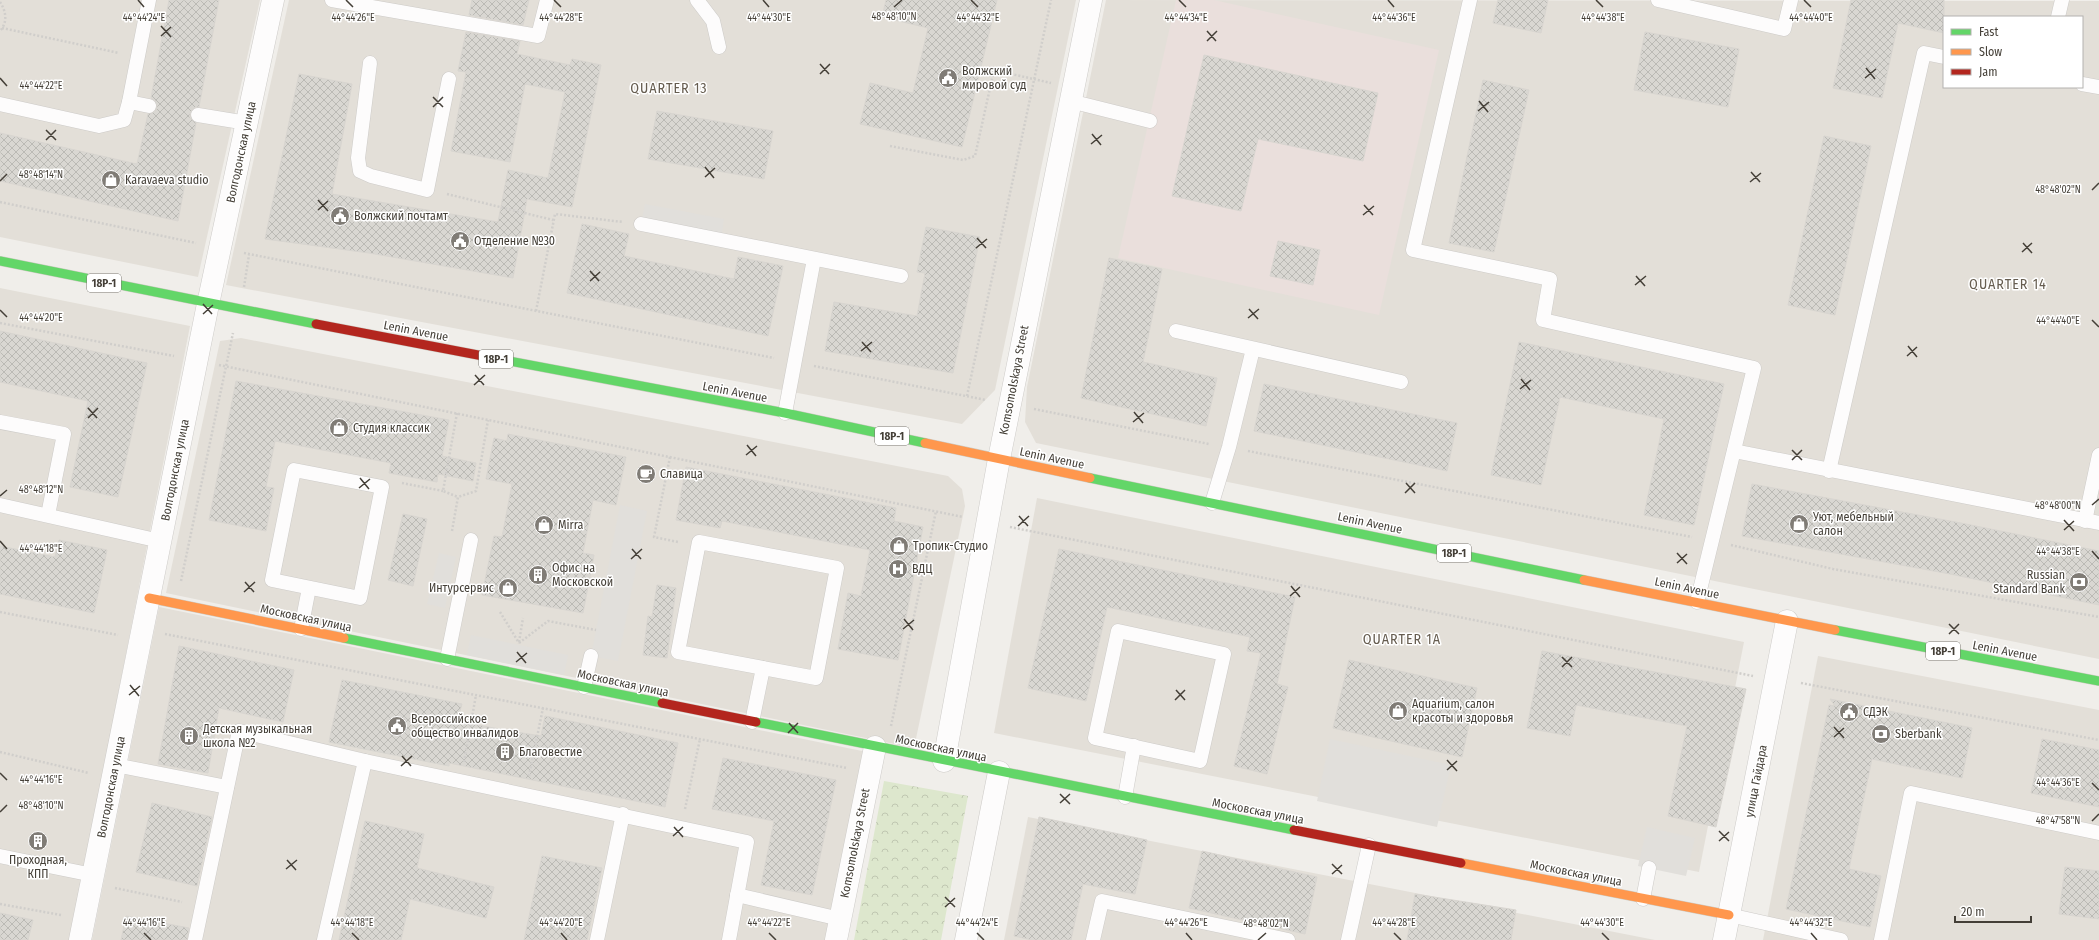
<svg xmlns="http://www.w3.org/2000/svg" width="2099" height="940" font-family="'Fira Sans Condensed',sans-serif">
  <defs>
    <pattern id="forest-crowns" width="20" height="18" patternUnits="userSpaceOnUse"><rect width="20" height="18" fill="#dde7cd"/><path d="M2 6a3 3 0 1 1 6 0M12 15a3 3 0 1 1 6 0" fill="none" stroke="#bfc7b1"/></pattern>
    <pattern id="building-cross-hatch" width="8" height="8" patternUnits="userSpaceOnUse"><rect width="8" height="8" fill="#d9d7d2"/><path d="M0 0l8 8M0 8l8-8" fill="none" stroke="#bbbab5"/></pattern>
  </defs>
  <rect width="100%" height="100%" fill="#f0eeea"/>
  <g fill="#e3dfd8" fill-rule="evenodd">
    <path d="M0,0h260l-62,277 -198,-40z"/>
    <path d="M289,0h787l-81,390 -33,34 -736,-139z"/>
    <path d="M1106,0l993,1v658l-1063,-216 -11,-21 2,-35zM1944,17h138v70h-138z"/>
    <path d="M0,288l190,38 -120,614h-70z"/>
    <path d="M241,338l707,138 14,13 3,17 -51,242 -748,-155 54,-252z"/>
    <path d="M1037,498l707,144 -45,230 -705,-139z"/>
    <path d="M159,607l708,145 -37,188h-738z"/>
    <path d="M1818,656l281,54v230h-336z"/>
    <path d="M1028,817l627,123h-651z"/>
  </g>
  <path fill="#eadfdc" d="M1176,0h38l225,50 -60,265 -261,-57z"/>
  <path fill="url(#forest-crowns)" d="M884,781l84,15 -27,144h-87z"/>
  <g fill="#e1dfdb">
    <path d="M645,204l79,15 -3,20 -80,-15z"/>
    <path d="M620,505l27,6 -29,150 -27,-5z"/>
    <path d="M439,553l17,4 -11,51 -18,-4z"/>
    <path d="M471,635l97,20 -4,20 -97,-20z"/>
    <path d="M1330,739l121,26 -14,62 -120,-26z"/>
    <path d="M1647,827l48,11 -9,38 -48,-10z"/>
  </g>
  <g fill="url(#building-cross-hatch)" stroke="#d8d5d0">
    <path d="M169,0h50l-20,107h-4l-5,6v5l6,5 -18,98 -178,-40v-48l137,31 11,-50 7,-2 2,-5 -2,-7 -4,-2z"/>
    <path d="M472,0h57l-6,25 -54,-10z"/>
    <path d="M886,0h111l-35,147 -102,-23 10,-41 43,10 15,-65 -46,-11z"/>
    <path d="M1498,0h50l-7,33 -48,-10z"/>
    <path d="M1851,0h93v33l-46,-10 -16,75 -49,-10z"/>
    <path d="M466,32l54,9 -3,13 53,11 2,-6 29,6 -29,142 -45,-8 -14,79 -144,-25 -104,-14 34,-165 53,10 -20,110 166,28 10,-52 40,8 17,-86 -40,-8 -15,78 -59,-11 15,-79 -8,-1z"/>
    <path d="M1645,32l94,17 -11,58 -94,-17z"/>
    <path d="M1204,55l174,38 -15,68 -105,-22 -17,72 -69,-15z"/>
    <path d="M1483,80l46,10 -35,162 -45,-9z"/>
    <path d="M657,111l116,20 -9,48 -116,-20z"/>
    <path d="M1824,136l47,10 -36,169 -47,-10z"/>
    <path d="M582,224l47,10 -5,22 110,23 4,-22 45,9 -15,70 -201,-43z"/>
    <path d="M926,227l54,10 -27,136 -128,-22 9,-49 83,14 8,-43 -8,-1z"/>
    <path d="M1278,241l42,9 -7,35 -43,-9z"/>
    <path d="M1109,258l53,11 -19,93 74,16 -11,48 -125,-28z"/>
    <path d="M0,331l147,32 -29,134 -48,-10 18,-86 -88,-19z"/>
    <path d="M1519,342l205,42 -30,141 -50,-10 20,-96 -104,-22 -19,88 -50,-10z"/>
    <path d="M236,381l213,39 -7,36 34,7 -3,18 -35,-7 -1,8 -48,-9 2,-10 -116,-22 -9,46 8,1 -8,43 -57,-11z"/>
    <path d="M1264,384l193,39 -10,48 -193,-40z"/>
    <path d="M508,434l118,23 -10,48 -23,-5 -10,53 11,2 -11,58 -101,-18 12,-59 8,1 10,-53 -26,-5 8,-41 13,3z"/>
    <path d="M686,467l210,41 -2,13 29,6 -25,133 -60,-11 10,-56 13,3 9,-46 -148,-29 -2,7 -44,-8z"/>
    <path d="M1752,484l209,39 138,28v54l-149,-31 -208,-38z"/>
    <path d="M403,514l24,5 -14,67 -25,-6z"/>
    <path d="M59,540l48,10 -13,63 -94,-19v-48l55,11z"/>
    <path d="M1059,549l236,48 -18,87 11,3 -21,87 -33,-8 27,-113 -14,-2 3,-14 -143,-30 -21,94 -58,-13z"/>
    <path d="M657,585l19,3 -9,70 -24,-3 5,-39 4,1z"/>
    <path d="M179,646l115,24 -11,52 -64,-14 -11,65 -50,-9z"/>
    <path d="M1542,651l204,38 -30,138 -48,-11 19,-90 -111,-21 -6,31 -43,-8z"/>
    <path d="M1349,660l128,28 -15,69 -129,-29z"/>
    <path d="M342,680l120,24 -5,17 53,10 31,5 4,-20 133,27 -13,64 -216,-44v3l-120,-24z"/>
    <path d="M1830,699l142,29 -10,50 -90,-19 -23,110 32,7 -11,51 -84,-18 43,-204 6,1z"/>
    <path d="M2042,739l57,11v57l-68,-14z"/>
    <path d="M723,758l113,22 -24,115 -51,-10 13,-64 -62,-12z"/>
    <path d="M152,803l60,14 -15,69 -61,-14z"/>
    <path d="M1039,817l108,23 -12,54 -52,-10 -12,56h-39l-18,-4z"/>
    <path d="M365,821l59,13 -7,34 77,19 -8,31 -76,-19 -9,41h-62z"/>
    <path d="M1202,851l115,26 -12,57 -116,-26z"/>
    <path d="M542,856l60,12 -15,72h-63z"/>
    <path d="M2065,867l34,4v48l-40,-5z"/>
    <path d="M1415,894l101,16 -5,30h-104z"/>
    <path d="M0,913l33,7 -5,20h-28z"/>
    <path d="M126,916l63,12 -2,12h-66z"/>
  </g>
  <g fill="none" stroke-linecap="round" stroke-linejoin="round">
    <defs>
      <g id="lane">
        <path d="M332,0l206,36 9,-36"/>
        <path d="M697,0l16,21 6,26"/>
        <path d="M1470,0l-57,250 137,29 -7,41 211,48 -57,234"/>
        <path d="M1658,0l126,29 7,-29"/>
        <path d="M2058,17l4,-17"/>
        <path d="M370,63l-12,95 2,13 11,5 56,14 22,-111"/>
        <path d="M2082,84l17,3"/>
        <path d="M1070,101l80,20"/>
        <path d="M129,102l20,4"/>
        <path d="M0,104l99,22 25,-6 5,-18 20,-102"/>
        <path d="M198,115l49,8"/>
        <path d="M641,224l260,52"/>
        <path d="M1176,331l225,51"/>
        <path d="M785,413l29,-154"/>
        <path d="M0,422l64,12 -16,81"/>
        <path d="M1734,451l365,72"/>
        <path d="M294,470l88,17 -22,111 -88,-18z"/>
        <path d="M1829,471l95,-418 20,4"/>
        <path d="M1212,503l17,-56 24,-98"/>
        <path d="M0,505l160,36"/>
        <path d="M2085,521l14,-66"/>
        <path d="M699,542l138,26 -21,110 -138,-26z"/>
        <path d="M301,629l8,-41"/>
        <path d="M1118,631l106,23 -24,107 -105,-23z"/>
        <path d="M447,659l24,-119"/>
        <path d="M584,687l7,-31"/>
        <path d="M752,722l11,-54"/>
        <path d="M115,765l112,22"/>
        <path d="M1125,797l9,-51"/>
        <path d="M0,856l93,19"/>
        <path d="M737,895l103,24"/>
        <path d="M1643,899l6,-31"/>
        <path d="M1729,915l112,25"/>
        <path d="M195,940l44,-209 126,30 382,81 -18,98"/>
        <path d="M324,940l41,-179"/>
        <path d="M597,940l26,-126"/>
        <path d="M1093,940l9,-39 186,39"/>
        <path d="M1348,940l21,-95"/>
        <path d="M1881,940l30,-147 188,40"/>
      </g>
      <g id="street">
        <path d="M944,761l55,-302 92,-459"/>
        <path d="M80,940l128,-636 65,-304"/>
        <path d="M836,940l39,-193"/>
        <path d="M966,940l33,-168"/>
        <path d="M1724,940l63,-319"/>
      </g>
      <g id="fast">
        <path d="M0,261l316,63"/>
        <path d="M504,360l281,53 140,30"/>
        <path d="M1090,478l494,102"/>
        <path d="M1835,630l264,51"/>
        <path d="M344,638l318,65"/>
        <path d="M756,722l538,108"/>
      </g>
      <g id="slow">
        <path d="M925,443l165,35"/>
        <path d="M1584,580l251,50"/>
        <path d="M149,598l195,40"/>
        <path d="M1461,863l268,52"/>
      </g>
      <g id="jam">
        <path d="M316,324l188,36"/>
        <path d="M662,703l94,19"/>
        <path d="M1294,830l167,33"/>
      </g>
    </defs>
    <use href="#lane" stroke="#cdcbc8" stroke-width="15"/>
    <use href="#street" stroke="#cdcbc8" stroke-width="23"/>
    <use href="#fast" stroke="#cdcac2" stroke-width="10"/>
    <use href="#slow" stroke="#cdcac2" stroke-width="10"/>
    <use href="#jam" stroke="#cdcac2" stroke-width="10"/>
    <g stroke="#d0cecb" stroke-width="2.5" stroke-dasharray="2 2" stroke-linecap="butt">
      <path d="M0,2c6,9 8,20 0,29"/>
      <path d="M2,28l117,25"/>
      <path d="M890,146l73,14 12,-4 19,-86 57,13"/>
      <path d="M447,194l106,26"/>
      <path d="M0,202l196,41"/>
      <path d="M244,253l530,105"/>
      <path d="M244,287l5,-32"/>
      <path d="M536,311l19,-97 68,8"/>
      <path d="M0,323l174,33"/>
      <path d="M219,365l744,152"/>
      <path d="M814,366l172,34"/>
      <path d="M967,396l84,-396"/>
      <path d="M1034,409l175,35"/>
      <path d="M457,413l-14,78 15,6"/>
      <path d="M1248,451l444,86"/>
      <path d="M670,457l-16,80 24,5"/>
      <path d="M402,483l41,8"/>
      <path d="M1010,527l743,149"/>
      <path d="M452,531l6,-34 18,-6 12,-71"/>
      <path d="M1731,545l102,24 266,48"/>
      <path d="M181,581l52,-248"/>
      <path d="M0,612l118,23"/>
      <path d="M500,612l19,31"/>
      <path d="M165,634l682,134"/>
      <path d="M519,642l4,-24"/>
      <path d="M519,643l29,-22 48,9"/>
      <path d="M1801,683l298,57"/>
      <path d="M891,726l45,-215"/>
      <path d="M0,752l89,21"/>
      <path d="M464,762l12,-67"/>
      <path d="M529,776l14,-68"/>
      <path d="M685,809l15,-70"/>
      <path d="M115,888l67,14"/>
      <path d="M0,904l61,11"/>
    </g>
    <use href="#lane" stroke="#fdfcfc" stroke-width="14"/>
    <use href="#street" stroke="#fdfcfc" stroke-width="22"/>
    <use href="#fast" stroke="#63d668" stroke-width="9"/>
    <use href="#slow" stroke="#ff974d" stroke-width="9"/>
    <use href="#jam" stroke="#b3261e" stroke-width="9"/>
  </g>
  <path fill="none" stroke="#443f37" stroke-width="1.5" d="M138,0l6,7M346,0l7,7M554,0l7,7M763,0l6,7M971,0l7,7M1179,0l7,7M1388,0l6,7M1596,0l7,7M1804,0l7,7M894,7l8,-7M161,26l10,11M1207,31l9,10M161,36l10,-9M1207,41l10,-10M820,64l9,10M1866,68l9,11M820,74l10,-10M0,78l7,8M1865,78l11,-9M433,97l10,10M1479,101l9,11M433,107l10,-10M1478,111l11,-9M46,130l10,10M1092,134l9,11M46,140l10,-10M1091,144l11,-9M705,167l9,11M1751,172l9,10M705,177l10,-9M0,181l7,-7M1750,182l11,-9M2092,190l7,-7M318,200l10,11M1364,205l9,10M318,210l10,-9M1363,215l11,-9M977,238l9,10M2023,243l9,10M976,248l11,-9M2022,252l10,-9M590,271l9,10M1636,276l9,10M590,281l10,-9M1635,285l11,-9M203,304l9,10M1249,309l9,10M0,310l7,7M203,314l10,-9M1248,318l11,-9M2092,320l7,7M862,342l9,10M1908,346l9,11M861,351l11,-9M1907,356l10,-9M475,375l9,10M1521,379l9,11M474,385l11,-10M1520,389l11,-9M88,408l9,10M1134,412l9,11M88,418l10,-10M1133,422l11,-9M747,445l9,11M1792,450l10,10M746,455l11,-9M1792,460l10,-10M360,478l9,11M1406,483l9,10M359,488l11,-9M1405,493l10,-10M0,496l7,-6M2092,505l7,-6M1019,516l9,10M2064,520l10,11M1018,526l11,-10M2064,530l10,-9M0,541l7,8M632,549l9,10M2092,551l7,8M1677,553l10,11M631,559l11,-10M1677,563l10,-9M245,582l9,10M1291,586l9,11M244,592l11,-10M1290,596l10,-9M904,619l9,11M1949,624l10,10M903,629l11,-9M1949,634l10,-10M517,652l9,11M1562,657l10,10M516,662l11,-9M1562,667l10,-10M130,685l9,11M1176,690l9,10M129,695l11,-9M1175,700l10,-10M789,723l9,10M1834,727l10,11M788,733l10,-10M1834,737l10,-9M402,756l9,10M1447,760l10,11M401,766l11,-10M1447,770l10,-9M0,773l7,7M2092,783l7,7M1060,794l10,10M1060,803l10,-9M0,812l7,-7M2092,821l7,-7M674,827l9,10M1719,831l10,10M673,836l10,-9M1719,841l10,-9M287,860l9,10M1332,864l10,10M286,869l11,-9M1332,874l10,-9M945,897l10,10M945,907l10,-9M144,933l7,7M352,933l7,7M561,933l6,7M769,933l7,7M977,933l7,7M1186,933l6,7M1394,933l7,7M1602,933l7,7M1811,933l6,7M1258,940l8,-7"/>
  <defs>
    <symbol id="civic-disc" viewBox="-11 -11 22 22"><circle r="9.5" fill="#807c76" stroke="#fff"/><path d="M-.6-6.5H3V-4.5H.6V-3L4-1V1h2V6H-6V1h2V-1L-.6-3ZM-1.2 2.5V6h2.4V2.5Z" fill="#fff"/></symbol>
    <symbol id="shop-disc" viewBox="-11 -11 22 22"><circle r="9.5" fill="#807c76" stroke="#fff"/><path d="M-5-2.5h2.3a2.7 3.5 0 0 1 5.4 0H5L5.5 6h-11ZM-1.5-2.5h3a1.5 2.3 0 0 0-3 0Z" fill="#fff"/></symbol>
    <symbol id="cafe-disc" viewBox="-11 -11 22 22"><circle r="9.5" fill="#807c76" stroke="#fff"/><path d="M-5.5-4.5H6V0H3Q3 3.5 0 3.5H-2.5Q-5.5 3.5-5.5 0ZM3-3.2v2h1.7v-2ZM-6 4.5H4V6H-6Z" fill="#fff"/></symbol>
    <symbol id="hospital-disc" viewBox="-11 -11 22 22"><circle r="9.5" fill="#807c76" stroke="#fff"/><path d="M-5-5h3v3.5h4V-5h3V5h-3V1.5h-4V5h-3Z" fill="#fff"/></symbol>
    <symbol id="building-disc" viewBox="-11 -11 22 22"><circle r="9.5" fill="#807c76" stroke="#fff"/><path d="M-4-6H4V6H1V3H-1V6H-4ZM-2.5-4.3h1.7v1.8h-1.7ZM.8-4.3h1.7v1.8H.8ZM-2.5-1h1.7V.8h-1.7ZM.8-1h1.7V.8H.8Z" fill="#fff"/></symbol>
    <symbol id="bank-disc" viewBox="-11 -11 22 22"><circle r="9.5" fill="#807c76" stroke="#fff"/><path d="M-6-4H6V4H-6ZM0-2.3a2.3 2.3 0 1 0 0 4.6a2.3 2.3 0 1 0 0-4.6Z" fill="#fff"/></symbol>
  </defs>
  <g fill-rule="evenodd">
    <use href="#civic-disc" x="937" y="67" width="22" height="22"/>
    <use href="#shop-disc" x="100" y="169" width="22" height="22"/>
    <use href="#civic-disc" x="329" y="205" width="22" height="22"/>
    <use href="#civic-disc" x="449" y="230" width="22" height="22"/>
    <use href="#shop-disc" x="328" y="417" width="22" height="22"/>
    <use href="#cafe-disc" x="635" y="463" width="22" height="22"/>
    <use href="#shop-disc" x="1788" y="513" width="22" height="22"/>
    <use href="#shop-disc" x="533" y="514" width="22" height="22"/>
    <use href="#shop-disc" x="888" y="535" width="22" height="22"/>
    <use href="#hospital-disc" x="887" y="558" width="22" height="22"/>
    <use href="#building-disc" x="527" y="564" width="22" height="22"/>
    <use href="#bank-disc" x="2068" y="571" width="22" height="22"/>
    <use href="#shop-disc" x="497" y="577" width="22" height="22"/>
    <use href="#shop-disc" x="1387" y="700" width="22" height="22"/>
    <use href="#civic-disc" x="1838" y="701" width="22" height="22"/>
    <use href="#civic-disc" x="386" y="715" width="22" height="22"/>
    <use href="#bank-disc" x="1870" y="723" width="22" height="22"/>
    <use href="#building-disc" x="178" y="725" width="22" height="22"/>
    <use href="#building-disc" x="494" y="741" width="22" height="22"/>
    <use href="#building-disc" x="27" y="830" width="22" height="22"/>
  </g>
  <g text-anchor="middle" stroke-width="3" stroke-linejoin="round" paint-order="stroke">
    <g fill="#fff" stroke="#7c7973" stroke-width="1">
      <rect x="87" y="274" width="34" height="18" rx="3"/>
      <rect x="479" y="350" width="34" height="18" rx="3"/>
      <rect x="875" y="427" width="34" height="18" rx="3"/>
      <rect x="1437" y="544" width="34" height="18" rx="3"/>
      <rect x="1926" y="642" width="34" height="18" rx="3"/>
    </g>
    <g font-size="11" font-weight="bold" fill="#443f37">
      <text x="104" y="287">18Р-1</text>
      <text x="496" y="363">18Р-1</text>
      <text x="892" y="440">18Р-1</text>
      <text x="1454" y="557">18Р-1</text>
      <text x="1943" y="655">18Р-1</text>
    </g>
    <g font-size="12" fill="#443f37" stroke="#fff" text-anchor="start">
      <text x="962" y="75">Волжский<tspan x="962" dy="14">мировой суд</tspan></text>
      <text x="125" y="184">Karavaeva studio</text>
      <text x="354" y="220">Волжский почтамт</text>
      <text x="474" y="245">Отделение №30</text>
      <text x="353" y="432">Студия классик</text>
      <text x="660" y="478">Славица</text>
      <text x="1813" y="521">Уют, мебельный<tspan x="1813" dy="14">салон</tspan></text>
      <text x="558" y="529">Mirra</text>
      <text x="913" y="550">Тропик-Студио</text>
      <text x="552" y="572">Офис на<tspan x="552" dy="14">Московской</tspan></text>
      <text x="912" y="573">ВДЦ</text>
      <text x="2065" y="579" text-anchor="end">Russian<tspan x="2065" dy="14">Standard Bank</tspan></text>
      <text x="494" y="592" text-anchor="end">Интурсервис</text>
      <text x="1412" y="708">Aquarium, салон<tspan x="1412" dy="14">красоты и здоровья</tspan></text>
      <text x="1863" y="716">СДЭК</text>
      <text x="411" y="723">Всероссийское<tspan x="411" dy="14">общество инвалидов</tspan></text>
      <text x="203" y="733">Детская музыкальная<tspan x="203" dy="14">школа №2</tspan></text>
      <text x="1895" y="738">Sberbank</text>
      <text x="519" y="756">Благовестие</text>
      <text x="38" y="864" text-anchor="middle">Проходная,<tspan x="38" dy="14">КПП</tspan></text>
    </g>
    <g font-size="12" fill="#443f37" stroke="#fff">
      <text transform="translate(241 152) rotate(-78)" y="4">Волгодонская улица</text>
      <text transform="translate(416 331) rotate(11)" y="4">Lenin Avenue</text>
      <text transform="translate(1014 380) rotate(-79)" y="4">Komsomolskaya Street</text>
      <text transform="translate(735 392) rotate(11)" y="4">Lenin Avenue</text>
      <text transform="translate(1052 458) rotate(12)" y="4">Lenin Avenue</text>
      <text transform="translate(175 470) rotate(-79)" y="4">Волгодонская улица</text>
      <text transform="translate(1370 523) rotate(12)" y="4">Lenin Avenue</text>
      <text transform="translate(1687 588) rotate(12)" y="4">Lenin Avenue</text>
      <text transform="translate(306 618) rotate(12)" y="4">Московская улица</text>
      <text transform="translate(2005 651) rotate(11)" y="4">Lenin Avenue</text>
      <text transform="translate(623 683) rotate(12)" y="4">Московская улица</text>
      <text transform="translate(941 748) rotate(12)" y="4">Московская улица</text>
      <text transform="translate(1756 781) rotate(-79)" y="4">улица Гайдара</text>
      <text transform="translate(111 787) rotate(-79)" y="4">Волгодонская улица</text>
      <text transform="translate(1258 811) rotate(11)" y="4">Московская улица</text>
      <text transform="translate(855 843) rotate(-79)" y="4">Komsomolskaya Street</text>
      <text transform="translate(1576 873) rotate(11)" y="4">Московская улица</text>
    </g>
    <g font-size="14" letter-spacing="1" fill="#665d50" stroke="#fff">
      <text x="669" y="93">QUARTER 13</text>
      <text x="2008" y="289">QUARTER 14</text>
      <text x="1402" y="644">QUARTER 1A</text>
    </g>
  </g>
  <g font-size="10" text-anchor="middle" fill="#443f37" stroke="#fff" stroke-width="3" stroke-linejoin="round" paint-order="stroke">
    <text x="894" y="20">48°48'10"N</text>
    <text x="144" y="21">44°44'24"E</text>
    <text x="561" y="21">44°44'28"E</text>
    <text x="769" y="21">44°44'30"E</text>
    <text x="978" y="21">44°44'32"E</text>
    <text x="1186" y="21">44°44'34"E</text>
    <text x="1394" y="21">44°44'36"E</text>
    <text x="1811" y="21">44°44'40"E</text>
    <text x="353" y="21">44°44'26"E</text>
    <text x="1603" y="21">44°44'38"E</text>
    <text x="41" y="89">44°44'22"E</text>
    <text x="41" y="178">48°48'14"N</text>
    <text x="2058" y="193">48°48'02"N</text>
    <text x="41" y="321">44°44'20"E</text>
    <text x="2058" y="324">44°44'40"E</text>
    <text x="41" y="493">48°48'12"N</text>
    <text x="2058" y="509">48°48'00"N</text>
    <text x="41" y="552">44°44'18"E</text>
    <text x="2058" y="555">44°44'38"E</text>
    <text x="41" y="783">44°44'16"E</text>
    <text x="2058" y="786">44°44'36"E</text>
    <text x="41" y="809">48°48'10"N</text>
    <text x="2058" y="824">48°47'58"N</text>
    <text x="144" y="926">44°44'16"E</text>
    <text x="352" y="926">44°44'18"E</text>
    <text x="561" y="926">44°44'20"E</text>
    <text x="769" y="926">44°44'22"E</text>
    <text x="977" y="926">44°44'24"E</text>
    <text x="1186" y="926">44°44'26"E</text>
    <text x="1394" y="926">44°44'28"E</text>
    <text x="1602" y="926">44°44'30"E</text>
    <text x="1811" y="926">44°44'32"E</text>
    <text x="1266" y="927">48°48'02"N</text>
  </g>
  <rect x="1943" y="16" width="140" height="72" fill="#ffffff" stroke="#b4b2af"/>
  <rect x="1951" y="29" width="20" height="6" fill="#63d668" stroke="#b4b2af"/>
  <text x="1979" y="36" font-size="12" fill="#443f37">Fast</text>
  <rect x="1951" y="49" width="20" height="6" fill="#ff974d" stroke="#b4b2af"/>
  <text x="1979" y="56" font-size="12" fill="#443f37">Slow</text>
  <rect x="1951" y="69" width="20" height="6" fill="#b3261e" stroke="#b4b2af"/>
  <text x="1979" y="76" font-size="12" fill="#443f37">Jam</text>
  <path d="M1955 916v6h76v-6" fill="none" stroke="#443f37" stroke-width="2"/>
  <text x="1961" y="916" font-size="12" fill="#443f37" stroke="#ffffff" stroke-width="3" paint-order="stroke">20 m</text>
</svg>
